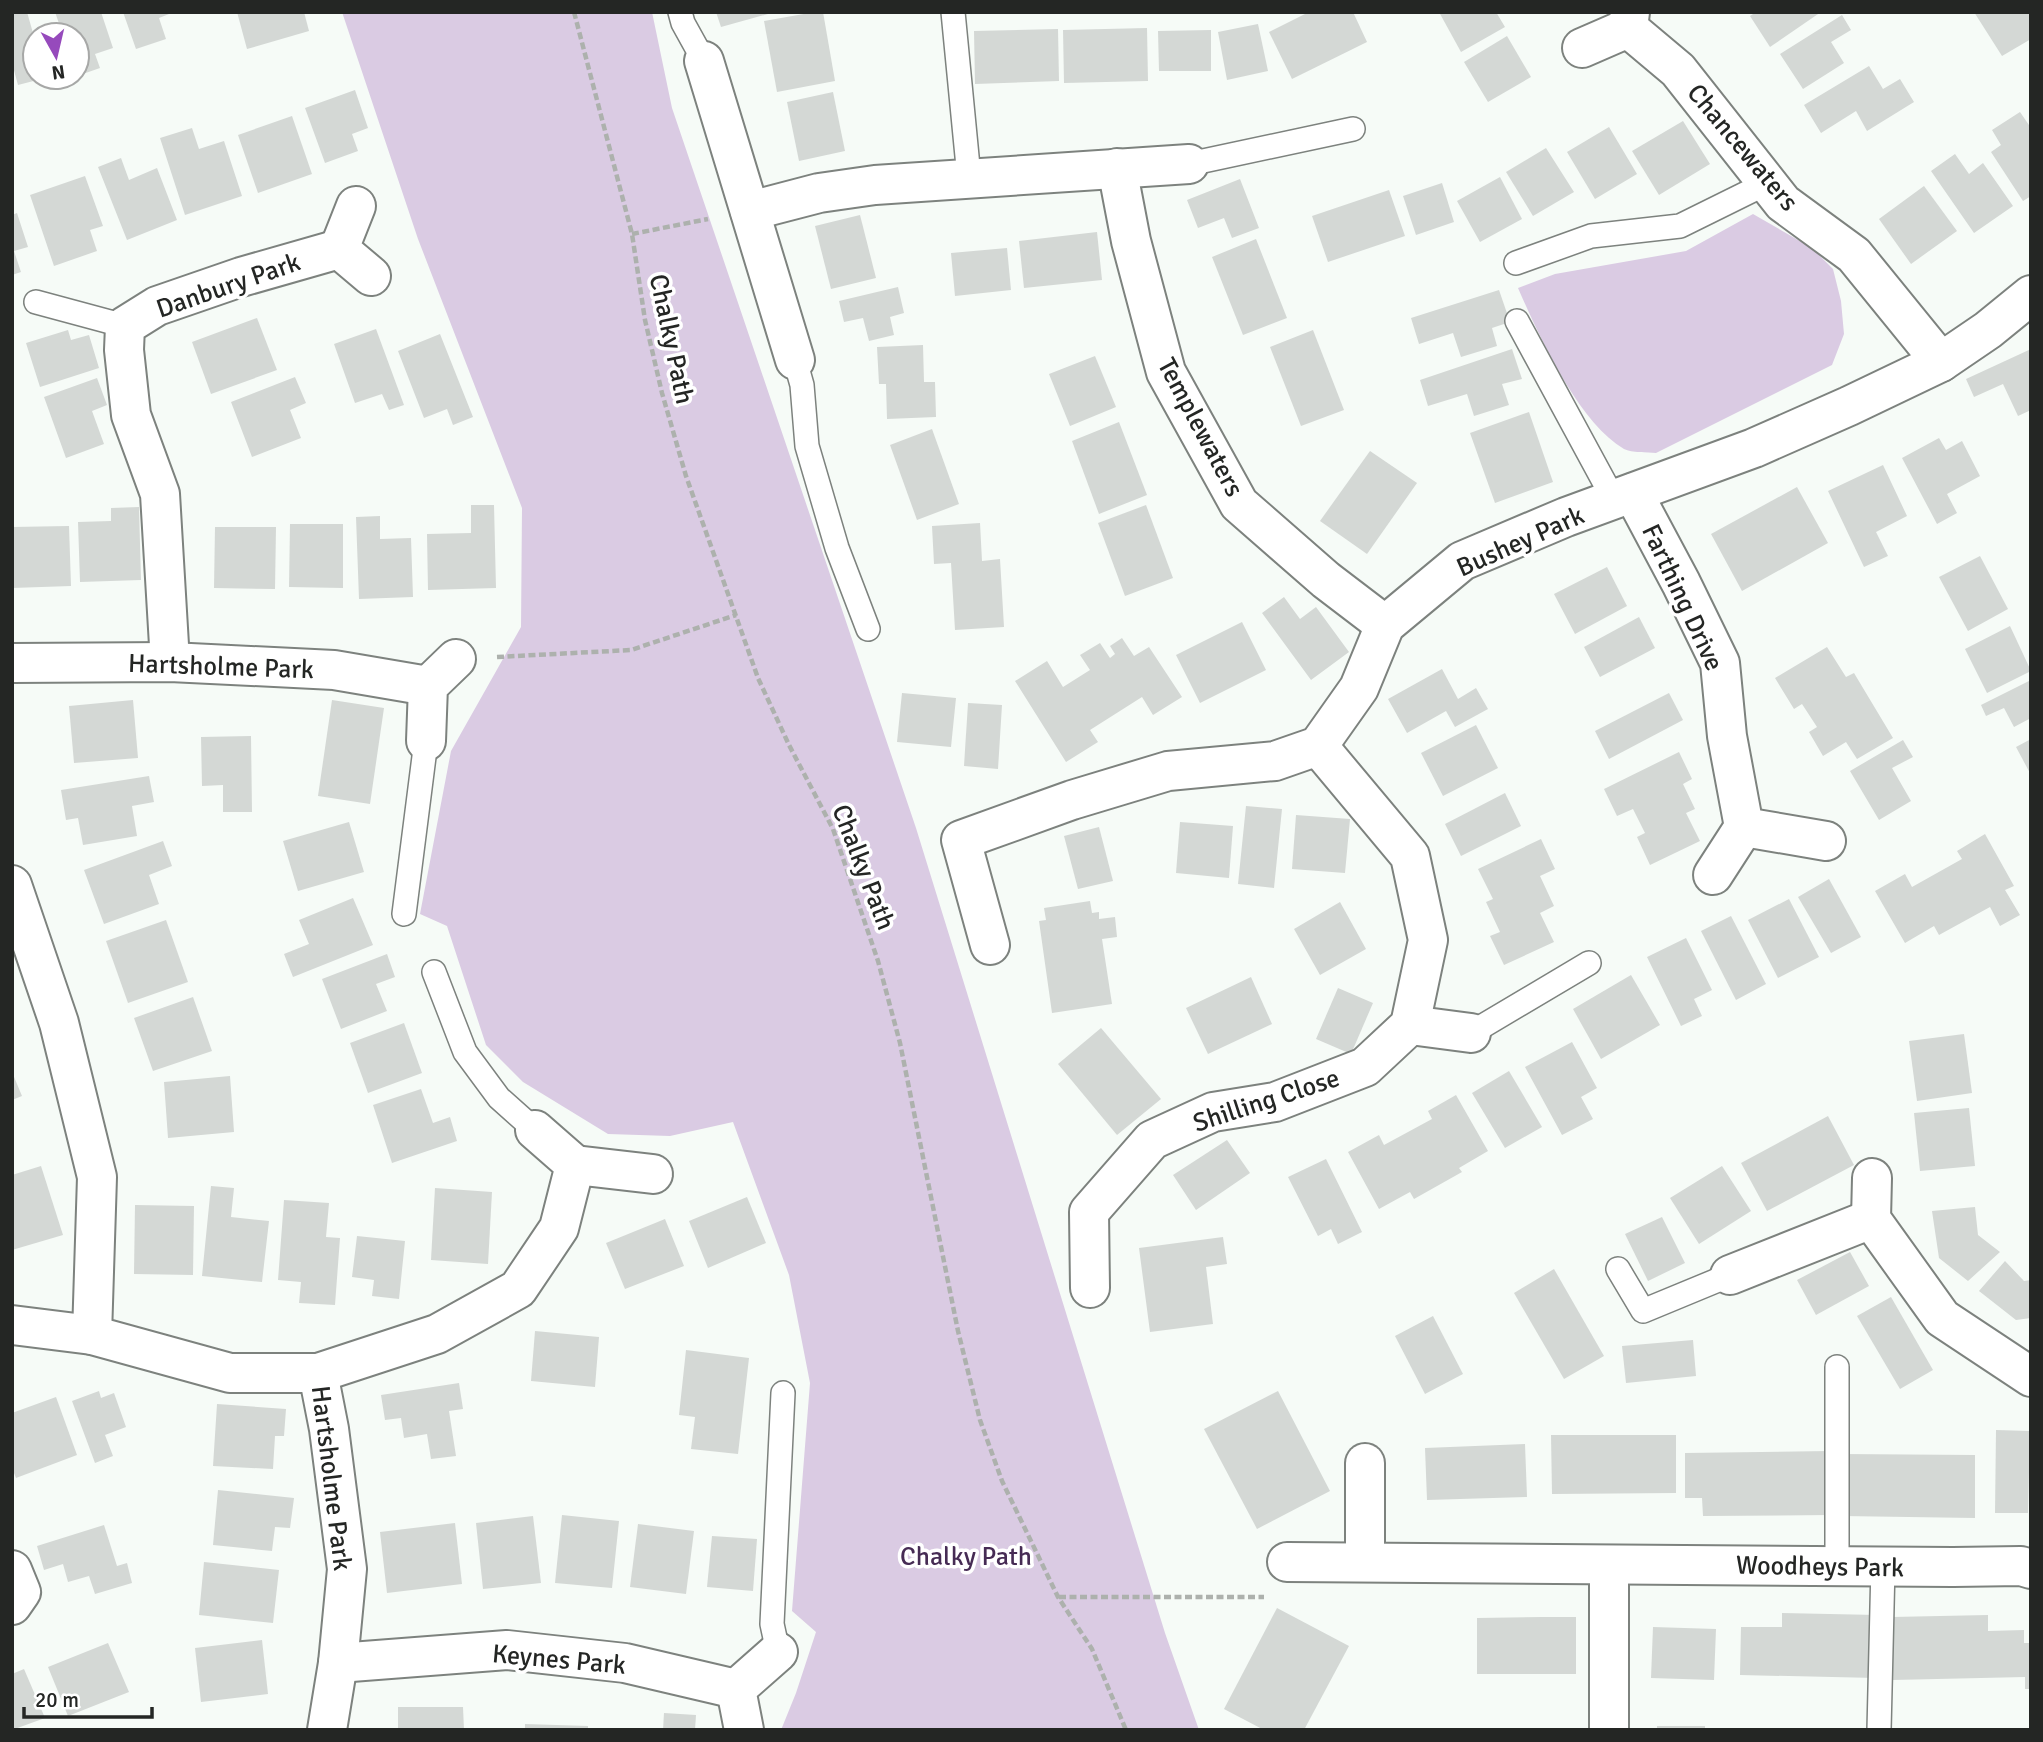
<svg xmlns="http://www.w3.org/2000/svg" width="2043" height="1742" font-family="Signika,sans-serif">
  <rect width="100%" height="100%" fill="#f6fbf7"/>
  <g fill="#dacbe3">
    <path d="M342,12h310l20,96 244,720 249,805 34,97h-418l15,-37 20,-61 -24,-21 18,-228 -21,-108 -56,-153 -63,14 -62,-2 -85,-52 -37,-37 -39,-119 -27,-12 31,-163 70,-124 1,-119 -104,-269z"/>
    <path d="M1753,214l59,34 21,21 8,32 3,33 -12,31 -176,88c-9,-1 -24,0 -32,-4 -46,-27 -85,-113 -106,-161l37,-14 131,-23z"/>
  </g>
  <g fill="#d4d8d5">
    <path d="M12,12h15l8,28v37l10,1 -27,7 -6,-22z"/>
    <path d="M55,12h46l12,36 -18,6 5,14 -23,8v-41h-14z"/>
    <path d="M123,12h45l1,2 -10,4 7,21 -30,10z"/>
    <path d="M237,12h67l5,19 -62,18z"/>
    <path d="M716,12h51l1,2 -47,13z"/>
    <path d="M815,12h8l12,69 -58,11 -13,-71z"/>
    <path d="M1309,12h44l14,30 -75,37 -23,-47z"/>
    <path d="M1439,12h57l9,15 -44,25z"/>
    <path d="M1756,12h65l-51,35 -20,-31z"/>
    <path d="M1974,12h57v27l-29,17z"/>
    <path d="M1842,15l9,15 -20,12 13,21 -41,26 -23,-35z"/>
    <path d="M1258,24l10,47 -41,9 -9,-48z"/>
    <path d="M1147,28l1,53 -84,2 -1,-53z"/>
    <path d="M1058,29l1,52 -84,3 -1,-53z"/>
    <path d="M1211,30v41h-52l-1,-40z"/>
    <path d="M1507,36l24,41 -43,25 -24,-40z"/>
    <path d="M1869,66l14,23 17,-10 14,23 -47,29 -11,-20 -35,22 -17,-28z"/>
    <path d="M355,90l13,38 -16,6 6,17 -33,12 -20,-55z"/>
    <path d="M833,92l12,59 -46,10 -12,-59z"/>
    <path d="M2020,112l11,16v68l-8,5 -32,-49 10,-7 -9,-15z"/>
    <path d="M292,116l20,58 -54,19 -20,-58z"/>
    <path d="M1683,121l27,43 -51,31 -27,-44z"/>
    <path d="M1609,127l28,47 -42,25 -28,-47z"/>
    <path d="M192,128l7,21 25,-8 18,55 -57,19 -25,-77z"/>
    <path d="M1546,148l28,44 -41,24 -27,-44z"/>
    <path d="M1955,154l14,20 14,-11 30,43 -39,27 -43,-62z"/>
    <path d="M121,158l8,22 28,-12 20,52 -50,20 -29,-73z"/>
    <path d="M85,176l18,50 -13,4 7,21 -43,15 -24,-71z"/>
    <path d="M1500,177l22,42 -42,23 -23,-41z"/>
    <path d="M1240,179l19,49 -27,10 -8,-20 -26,10 -11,-28z"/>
    <path d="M1442,183l12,39 -38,13 -13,-39z"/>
    <path d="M1924,186l33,45 -46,33 -32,-45z"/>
    <path d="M1389,190l16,46 -77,26 -16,-46z"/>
    <path d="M17,213l11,34 -14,4 7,21 -9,3v-60z"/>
    <path d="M860,215l16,63 -45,11 -16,-63z"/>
    <path d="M1097,232l5,48 -78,8 -5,-47z"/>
    <path d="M1256,239l31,79 -44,17 -31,-78z"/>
    <path d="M1007,248l4,42 -56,6 -4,-43z"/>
    <path d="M898,287l6,26 -14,4 4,18 -25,6 -6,-23 -19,4 -5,-21z"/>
    <path d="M1499,290l11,32 -18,6 5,18 -36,11 -8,-24 -34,11 -8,-26z"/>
    <path d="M257,318l20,52 -66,24 -19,-52z"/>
    <path d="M376,329l28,76 -15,5 -7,-16 -27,9 -21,-59z"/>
    <path d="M68,330l3,10 18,-5 10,33 -59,19 -14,-44z"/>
    <path d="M1313,330l31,80 -43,16 -31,-79z"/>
    <path d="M440,334l33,83 -20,8 -6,-16 -23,9 -26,-67z"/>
    <path d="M923,345l1,37h11l1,35 -49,2 -1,-35h-7l-2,-37z"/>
    <path d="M1512,349l10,30 -20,5 7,21 -35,11 -7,-22 -39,12 -8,-26z"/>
    <path d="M2031,349v61l-13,6 -15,-32 -29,13 -8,-18z"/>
    <path d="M1095,356l21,51 -46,19 -21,-52z"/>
    <path d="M295,377l11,26 -16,7 11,28 -49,19 -21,-55z"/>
    <path d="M97,378l10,27 -15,6 12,33 -38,14 -22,-61z"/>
    <path d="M1529,412l24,70 -58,21 -25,-70z"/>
    <path d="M1119,422l28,73 -48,19 -27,-73z"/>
    <path d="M932,429l27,75 -42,16 -27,-75z"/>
    <path d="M1939,438l7,12 16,-9 18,35 -33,18 10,19 -20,11 -35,-66z"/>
    <path d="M1370,451l47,32 -50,71 -47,-33z"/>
    <path d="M1883,465l24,51 -31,16 12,24 -24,11 -36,-76z"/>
    <path d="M1797,487l31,56 -86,48 -31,-57z"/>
    <path d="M471,505h23l2,83 -68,2 -1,-56 44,-1z"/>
    <path d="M1146,505l27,73 -48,18 -27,-73z"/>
    <path d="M139,507l2,73 -61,2 -2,-60 33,-1v-13z"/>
    <path d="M380,516v23l31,-1 2,59 -54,2 -3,-82z"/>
    <path d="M980,523l2,38 18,-2 4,68 -49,3 -4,-67 -17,1 -2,-38z"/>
    <path d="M290,524h53v64l-54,-1z"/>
    <path d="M69,526l2,60 -59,2v-61z"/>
    <path d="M215,527h61l-1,62 -61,-1z"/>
    <path d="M1980,556l28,53 -40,22 -29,-54z"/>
    <path d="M1607,567l20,39 -52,28 -21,-40z"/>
    <path d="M1284,597l16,22 16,-12 33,45 -38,28 -49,-67z"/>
    <path d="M1639,617l16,31 -55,29 -16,-30z"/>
    <path d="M1242,622l24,48 -66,33 -24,-48z"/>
    <path d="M2010,626l21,45 -44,22 -22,-44z"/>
    <path d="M1122,638l12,18 15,-9 33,50 -29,18 -11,-18 -52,33 8,12 -32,20 -51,-81 32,-20 16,26 27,-17 -10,-15 20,-12 10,15 5,-4 -5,-8z"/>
    <path d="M1827,647l19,30 8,-4 39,65 -36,21 -11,-17 -23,14 -14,-24 8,-5 -15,-23 -8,5 -19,-31z"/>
    <path d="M1442,669l16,30 18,-11 12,21 -33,18 -9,-16 -39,22 -19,-34z"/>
    <path d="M2031,680v38l-17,9 -10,-19 -18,8 -5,-11z"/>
    <path d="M902,693l54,5 -5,49 -54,-5z"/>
    <path d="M1669,693l14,27 -74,39 -14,-28z"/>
    <path d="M133,700l5,58 -64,5 -5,-57z"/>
    <path d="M332,700l52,8 -14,96 -52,-8z"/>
    <path d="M968,703l34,2 -4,64 -34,-3z"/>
    <path d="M1476,725l22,43 -55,28 -22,-43z"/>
    <path d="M251,736l1,76h-29v-27l-21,1 -1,-49z"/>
    <path d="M2031,739v36l-15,-28z"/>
    <path d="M1903,740l10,17 -21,11 19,33 -32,19 -29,-49z"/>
    <path d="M1679,752l13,27 -9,5 12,25 -9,4 14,28 -50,24 -13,-28 8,-4 -12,-24 -16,7 -13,-27z"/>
    <path d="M149,776l5,26 -22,4 5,30 -54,9 -5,-27 -12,2 -5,-30z"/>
    <path d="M1505,793l16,33 -60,30 -16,-32z"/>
    <path d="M1246,806l36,3 -8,79 -36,-4z"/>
    <path d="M1296,815l54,4 -5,54 -53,-4z"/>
    <path d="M349,822l15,50 -66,19 -15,-50z"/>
    <path d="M1180,822l53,4 -4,52 -53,-5z"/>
    <path d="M1099,827l14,54 -35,8 -14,-53z"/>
    <path d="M1985,834l29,52 -9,4 15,25 -20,11 -10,-19 -51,28 -5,-9 -29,17 -30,-52 30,-17 7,13 50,-28 -5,-8z"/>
    <path d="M1541,839l14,30 -15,7 14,30 -14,7 14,29 -50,23 -14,-29 10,-4 -14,-30 7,-3 -15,-30z"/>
    <path d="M163,841l9,25 -23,9 10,29 -55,20 -20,-54z"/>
    <path d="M1829,879l32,58 -30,16 -33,-56z"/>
    <path d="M353,898l20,47 -80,32 -9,-23 25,-10 -10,-24z"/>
    <path d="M1789,899l30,58 -41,21 -30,-58z"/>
    <path d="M1090,901l2,12 7,-1v7l16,-2 2,20 -15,2 10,65 -60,9 -13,-92 7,-1 -2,-12z"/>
    <path d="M1340,902l26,47 -46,26 -26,-46z"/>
    <path d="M1731,916l35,68 -30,16 -35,-69z"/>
    <path d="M166,920l22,62 -60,21 -22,-62z"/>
    <path d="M1686,938l26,52 -18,9 8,17 -21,10 -34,-69z"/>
    <path d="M387,954l8,23 -19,7 11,27 -46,18 -19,-50z"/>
    <path d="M1631,975l29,50 -59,34 -28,-50z"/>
    <path d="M1251,977l21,47 -64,30 -22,-46z"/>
    <path d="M1338,988l35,15 -22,51 -35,-15z"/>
    <path d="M193,997l19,54 -59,20 -19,-53z"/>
    <path d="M404,1023l18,50 -54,20 -18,-50z"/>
    <path d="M1101,1028l60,71 -44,36 -59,-71z"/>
    <path d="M1964,1034l8,59 -55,8 -8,-60z"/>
    <path d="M1572,1042l25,46 -16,9 12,22 -31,16 -37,-68z"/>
    <path d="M1509,1071l33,56 -37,21 -33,-55z"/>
    <path d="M12,1072l10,24 -10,4z"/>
    <path d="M230,1076l4,56 -66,6 -4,-56z"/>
    <path d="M421,1089l12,34 17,-6 7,24 -65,22 -19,-58z"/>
    <path d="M1456,1095l32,56 -29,17 3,4 -48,27 -4,-7 -31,17 -31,-57 31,-17 5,10 48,-26 -4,-8z"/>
    <path d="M1969,1108l6,58 -55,5 -6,-58z"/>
    <path d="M1828,1116l26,49 -87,46 -26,-48z"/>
    <path d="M1227,1140l23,33 -54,37 -23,-35z"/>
    <path d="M1326,1159l36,73 -24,12 -7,-15 -13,7 -30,-59z"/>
    <path d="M41,1166l22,69 -51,15v-75z"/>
    <path d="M1722,1166l29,45 -52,33 -29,-46z"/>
    <path d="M211,1186l23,2 -3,29 38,4 -7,61 -60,-6z"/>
    <path d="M435,1188l57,4 -4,72 -57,-4z"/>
    <path d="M747,1197l19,46 -58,25 -19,-47z"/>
    <path d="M284,1200l45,3 -3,34 14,1 -5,67 -36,-2 2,-21 -23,-2z"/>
    <path d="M135,1205l59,1 -1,69 -59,-1z"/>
    <path d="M1975,1207l3,28 22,17 -32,29 -29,-23 -7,-47z"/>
    <path d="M1662,1217l23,46 -37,18 -23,-47z"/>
    <path d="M665,1219l19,47 -59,23 -19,-46z"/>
    <path d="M357,1236l48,5 -6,58 -27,-3 2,-16 -22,-3z"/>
    <path d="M1223,1237l4,27 -21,3 7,57 -63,8 -11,-84z"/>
    <path d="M1850,1252l19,34 -53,29 -19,-35z"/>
    <path d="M2005,1261l19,20 7,-1v38l-15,2 -37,-29z"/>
    <path d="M1554,1269l50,87 -40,23 -50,-86z"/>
    <path d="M1891,1297l42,73 -33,19 -43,-73z"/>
    <path d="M1433,1316l30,58 -38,20 -30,-58z"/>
    <path d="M535,1331l64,6 -4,50 -64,-6z"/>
    <path d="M1693,1340l3,36 -70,7 -4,-37z"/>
    <path d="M686,1350l63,8 -11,96 -47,-5 4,-32 -16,-2z"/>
    <path d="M459,1383l4,26 -14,2 7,45 -25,3 -4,-25 -23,4 -3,-20 -16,2 -4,-25z"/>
    <path d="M99,1391l2,7 13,-5 12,34 -21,8 8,21 -18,7 -23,-62z"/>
    <path d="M1278,1391l52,100 -73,38 -53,-100z"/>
    <path d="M56,1397l21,58 -61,23 -4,-10v-55z"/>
    <path d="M217,1404l69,5 -2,27h-9l-2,33 -60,-3z"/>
    <path d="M1996,1430l34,1 -2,82h-33z"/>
    <path d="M1551,1435h125v58l-124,1z"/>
    <path d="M1525,1444l2,53 -100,3 -2,-52z"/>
    <path d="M1830,1451l1,64 -128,1 -1,-18h-17v-45z"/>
    <path d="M1842,1454l133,1v63l-133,-2z"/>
    <path d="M218,1490l76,8 -4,30 -15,-1 -3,24 -59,-6z"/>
    <path d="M562,1515l57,6 -7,67 -57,-5z"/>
    <path d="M533,1516l8,67 -58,6 -7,-66z"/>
    <path d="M455,1523l7,61 -75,9 -7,-61z"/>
    <path d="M638,1524l56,7 -8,63 -56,-7z"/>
    <path d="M104,1525l13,41 10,-3 5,20 -37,11 -6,-18 -21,6 -5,-18 -19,6 -7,-24z"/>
    <path d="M712,1536l45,3 -4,52 -46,-4z"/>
    <path d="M204,1562l75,8 -6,53 -74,-8z"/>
    <path d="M1277,1608l72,38 -45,84h-40l-40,-21z"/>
    <path d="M1782,1613l95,2 -1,63 -136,-3 1,-48h41z"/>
    <path d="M1988,1615v16l36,-1v13h7v46h-6v-12l-132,3 -1,-63z"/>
    <path d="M1542,1617h34v57h-99v-56z"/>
    <path d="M1653,1627l63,2 -2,51 -63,-2z"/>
    <path d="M262,1640l6,54 -67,8 -6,-54z"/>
    <path d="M108,1643l21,49 -61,24 -20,-49z"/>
    <path d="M24,1669l21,49 -33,12v-56z"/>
    <path d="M398,1707h65l1,23h-66z"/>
    <path d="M664,1713l32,2 -1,15h-32z"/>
    <path d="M525,1724l63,2v4h-63z"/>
    <rect x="1657" y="1726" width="48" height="4"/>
  </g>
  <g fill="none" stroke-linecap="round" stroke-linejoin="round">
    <defs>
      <g id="lane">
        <path d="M680,12l3,11 21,38"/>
        <path d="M953,12l16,165"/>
        <path d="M1189,164l164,-35"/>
        <path d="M1516,263l75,-27 89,-10 87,-43"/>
        <path d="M36,302l89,24"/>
        <path d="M1517,321l97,179"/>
        <path d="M795,360l7,25 5,61 30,102 31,81"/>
        <path d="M404,914l22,-173"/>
        <path d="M434,972l31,80 34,46 36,32"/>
        <path d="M1471,1033l118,-70"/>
        <path d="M1618,1269l25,42 87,-36"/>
        <path d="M1837,1566v-199"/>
        <path d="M778,1652l-6,-28 11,-231"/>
        <path d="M1879,1730l4,-164"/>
      </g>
      <g id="street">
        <path d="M1630,12l-2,16 50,42 105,133 71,52 87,107"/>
        <path d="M1582,48l46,-20"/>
        <path d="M704,61l91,299"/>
        <path d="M1117,168l14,73 35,131 73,132 87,76 59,45"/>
        <path d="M356,206l-17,43 32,27"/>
        <path d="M750,211l69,-18 56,-8 314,-21"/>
        <path d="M1633,493l48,90 39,80 7,73 17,91 82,14"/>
        <path d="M170,662l-10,-168 -29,-79 -7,-65 1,-24 32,-20 84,-29 98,-28"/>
        <path d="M12,663l158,-1 164,8 94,16"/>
        <path d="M426,741l2,-55 28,-27"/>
        <path d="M1713,875l31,-48"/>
        <path d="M12,885l47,138 38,154 -5,158 138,38h88l11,56 18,140 -9,94 -11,67"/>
        <path d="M990,945l-29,-105 111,-40 96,-29 107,-10 43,-15 41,-58 26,-63 77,-64 104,-44 188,-69 95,-42 92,-44 47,-32 43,-35"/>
        <path d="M1410,1025l61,8"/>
        <path d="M575,1165l78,9"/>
        <path d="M1872,1178l-1,41 71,99 89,59"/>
        <path d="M1730,1275l141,-56"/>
        <path d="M1090,1288l-1,-76 63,-72 61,-28 62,-10 90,-35 45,-42 18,-85 -18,-84 -92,-110"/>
        <path d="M12,1325l80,10"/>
        <path d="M318,1373l119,-39 81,-45 41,-61 16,-63 -40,-35"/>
        <path d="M1365,1561v-98"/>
        <path d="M1287,1562l666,5 68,-1 10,3"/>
        <path d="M12,1570l9,22 -9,13"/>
        <path d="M338,1663l169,-13 118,13 111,26"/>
        <path d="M744,1730l-8,-41 42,-37"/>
        <path d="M1609,1730v-165"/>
      </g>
    </defs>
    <use href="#lane" stroke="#7d827e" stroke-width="26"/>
    <use href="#street" stroke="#7d827e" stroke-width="42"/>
    <g stroke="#adb1ad" stroke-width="4.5" stroke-dasharray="7 3.5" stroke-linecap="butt">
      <path d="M574,12l58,222 13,86 17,73 24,83 72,202 31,67 44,84 45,132 22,82 58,288 22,89 22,61 56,116 34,52 34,81"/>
      <path d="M632,234l76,-15"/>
      <path d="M497,657l134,-7 105,-35"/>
      <path d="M1059,1597h205"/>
    </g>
    <use href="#lane" stroke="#fff" stroke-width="23"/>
    <use href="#street" stroke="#fff" stroke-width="38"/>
  </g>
  <g text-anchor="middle" stroke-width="7" stroke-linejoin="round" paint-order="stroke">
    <g font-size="26" fill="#242624" stroke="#fff">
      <text transform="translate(1743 147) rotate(50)" y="9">Chancewaters</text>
      <text transform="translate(228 285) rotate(-19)" y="9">Danbury Park</text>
      <text transform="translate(672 339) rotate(78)" y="9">Chalky Path</text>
      <text transform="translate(1201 427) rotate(62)" y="9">Templewaters</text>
      <text transform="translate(1520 541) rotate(-24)" y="9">Bushey Park</text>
      <text transform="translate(1683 597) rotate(65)" y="9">Farthing Drive</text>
      <text transform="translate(221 666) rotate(2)" y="9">Hartsholme Park</text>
      <text transform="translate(864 867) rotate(69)" y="9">Chalky Path</text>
      <text transform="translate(1266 1100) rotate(-18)" y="9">Shilling Close</text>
      <text transform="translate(332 1478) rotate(83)" y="9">Hartsholme Park</text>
      <text transform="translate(1820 1566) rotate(1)" y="9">Woodheys Park</text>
      <text transform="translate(559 1659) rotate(5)" y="9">Keynes Park</text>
    </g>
    <g font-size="26" fill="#462b54" stroke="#fff">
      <text x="966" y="1565">Chalky Path</text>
    </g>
  </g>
  <rect width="2043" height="1742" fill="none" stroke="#242624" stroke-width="28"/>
  <g transform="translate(56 56) rotate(172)"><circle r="33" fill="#ffffff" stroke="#a7a8a7" stroke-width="2"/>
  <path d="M0-5L12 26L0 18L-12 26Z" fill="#964abc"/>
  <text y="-10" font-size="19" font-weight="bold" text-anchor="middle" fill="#242624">N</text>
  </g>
  <path d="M24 1707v10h128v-10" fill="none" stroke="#242624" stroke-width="3.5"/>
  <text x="35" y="1707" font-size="21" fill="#242624" stroke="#ffffff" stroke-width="5" paint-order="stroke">20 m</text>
</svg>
